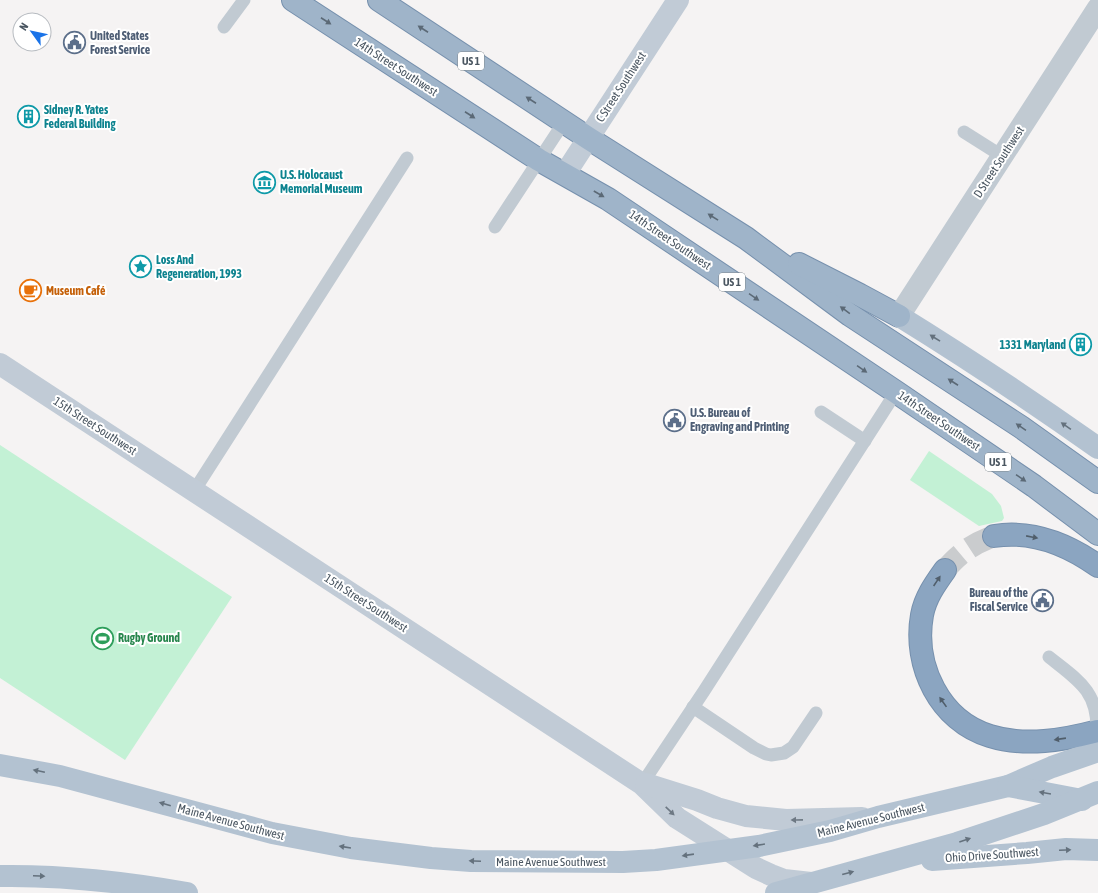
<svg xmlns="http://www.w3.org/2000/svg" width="1098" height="893" font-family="'Asap Condensed',sans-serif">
  <rect width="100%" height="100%" fill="#f5f3f3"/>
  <g fill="#c3f1d5">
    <path d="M0,445l232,152 -107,163 -125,-82z"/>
    <path d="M929,451l63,43 9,12 3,12 -2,3 -23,5 -69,-46z"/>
  </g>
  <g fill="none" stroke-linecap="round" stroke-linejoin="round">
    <path stroke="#caccce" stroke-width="22" stroke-dasharray="22 11" stroke-linecap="butt" d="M945,570c15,-17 27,-26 49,-34"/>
    <defs>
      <g id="trunk">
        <path d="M293,0l246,160 69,39 288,193 138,94 64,48"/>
        <path d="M379,0l209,138 158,100 104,77 171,112 77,55"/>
        <path d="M799,264l61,31 39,21"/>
      </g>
      <g id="motorway">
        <path d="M994,536c38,-6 73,8 104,30"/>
        <path d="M945,570c-10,14 -20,28 -23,45 -9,51 18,106 68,121 35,11 74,4 108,-5"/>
      </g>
    </defs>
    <use href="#trunk" stroke="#7690ad" stroke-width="24"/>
    <use href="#motorway" stroke="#7690ad" stroke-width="24"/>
    <g stroke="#c1cad2" stroke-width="13">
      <path d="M224,27l20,-27"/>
      <path d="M964,132l38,24"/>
      <path d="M495,227l69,-105"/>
      <path d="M821,412l44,29"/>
      <path d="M194,491l213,-333"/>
      <path d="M1049,657c29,23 49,34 48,74"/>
      <path d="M693,707l61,41 12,6 5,1 13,-2 9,-6 23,-34"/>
      <path d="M642,784l62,-93 192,-299"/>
    </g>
    <path stroke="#c1cad2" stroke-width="22" d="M899,316l199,-308"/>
    <g stroke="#c1cbd6" stroke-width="22">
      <path d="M565,174l113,-174"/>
      <path d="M0,364l642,420 35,34 79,50 15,7 13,5 27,3"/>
      <path d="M646,784l51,16 20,8 29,8 40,4 76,-2"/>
    </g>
    <g stroke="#b3c2d1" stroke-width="22">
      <path d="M899,316c68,42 134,86 199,132"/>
      <path d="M0,765l60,11 212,57 79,15 80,10 40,3 152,1 33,-2 103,-14 71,-15 48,-14 130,-31 44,-19 46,-16"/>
      <path d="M1008,786l74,14"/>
      <path d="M932,860l95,-7 39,-4 32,1"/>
      <path d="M0,876c63,-1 125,6 187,17"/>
      <path d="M776,893l181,-50 87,-29 54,-22"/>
    </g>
    <use href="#trunk" stroke="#9fb4c9" stroke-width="22"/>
    <use href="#motorway" stroke="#8ba5c1" stroke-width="22"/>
  </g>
  <defs><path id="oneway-solid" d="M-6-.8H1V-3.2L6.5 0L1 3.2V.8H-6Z"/></defs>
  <g fill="#5b6976">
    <use href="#oneway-solid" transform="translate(326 21) rotate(33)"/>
    <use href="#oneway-solid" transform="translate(423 29) rotate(-147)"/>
    <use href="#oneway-solid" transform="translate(531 100) rotate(-147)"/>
    <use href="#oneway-solid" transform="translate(470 115) rotate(33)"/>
    <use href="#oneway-solid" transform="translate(599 194) rotate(30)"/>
    <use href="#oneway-solid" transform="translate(713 217) rotate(-148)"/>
    <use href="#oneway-solid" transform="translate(754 297) rotate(34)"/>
    <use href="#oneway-solid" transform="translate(845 310) rotate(-144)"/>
    <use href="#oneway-solid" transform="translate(862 369) rotate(34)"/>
    <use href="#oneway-solid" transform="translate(953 382) rotate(-147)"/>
    <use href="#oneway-solid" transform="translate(1021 427) rotate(-146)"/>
    <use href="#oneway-solid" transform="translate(1021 478) rotate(34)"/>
  </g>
  <g fill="#64717d">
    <use href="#oneway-solid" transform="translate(935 338) rotate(-148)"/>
    <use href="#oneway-solid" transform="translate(1066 426) rotate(-145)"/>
    <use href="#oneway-solid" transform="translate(39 771) rotate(-168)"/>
    <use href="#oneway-solid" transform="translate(1045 793) rotate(-170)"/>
    <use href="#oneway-solid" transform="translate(165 804) rotate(-164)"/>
    <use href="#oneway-solid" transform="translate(965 840) rotate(-19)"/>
    <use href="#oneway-solid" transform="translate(759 845) rotate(171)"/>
    <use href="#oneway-solid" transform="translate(345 847) rotate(-171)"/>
    <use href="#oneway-solid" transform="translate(1065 850) rotate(-3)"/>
    <use href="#oneway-solid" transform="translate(688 855) rotate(172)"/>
    <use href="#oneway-solid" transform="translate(475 861) rotate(-178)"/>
    <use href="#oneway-solid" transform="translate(848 873) rotate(-15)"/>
    <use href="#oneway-solid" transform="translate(39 876) rotate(2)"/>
  </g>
  <g fill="#505e6b">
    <use href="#oneway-solid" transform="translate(1032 537) rotate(11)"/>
    <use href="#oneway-solid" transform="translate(937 581) rotate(-56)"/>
    <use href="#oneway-solid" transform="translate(943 702) rotate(-125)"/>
    <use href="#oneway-solid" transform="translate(1060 739) rotate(172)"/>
  </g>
  <g fill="#6e7984">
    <use href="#oneway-solid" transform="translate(670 811) rotate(44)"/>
    <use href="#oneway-solid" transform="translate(797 820) rotate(179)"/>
  </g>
  <defs>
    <symbol id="civic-ring" viewBox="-11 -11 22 22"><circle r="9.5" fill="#fff" stroke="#5c6f8a" stroke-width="1.5"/><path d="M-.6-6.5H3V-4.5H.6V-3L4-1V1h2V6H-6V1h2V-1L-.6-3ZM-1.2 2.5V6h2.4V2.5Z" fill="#5c6f8a"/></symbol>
    <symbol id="building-ring" viewBox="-11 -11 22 22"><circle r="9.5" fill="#fff" stroke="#0f9aa8" stroke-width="1.5"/><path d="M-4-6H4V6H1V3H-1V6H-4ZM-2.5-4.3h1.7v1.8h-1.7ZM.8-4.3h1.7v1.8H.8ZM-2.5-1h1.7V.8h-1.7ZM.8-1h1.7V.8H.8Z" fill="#0f9aa8"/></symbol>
    <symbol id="museum-ring" viewBox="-11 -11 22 22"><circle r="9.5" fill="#fff" stroke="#0f9aa8" stroke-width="1.5"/><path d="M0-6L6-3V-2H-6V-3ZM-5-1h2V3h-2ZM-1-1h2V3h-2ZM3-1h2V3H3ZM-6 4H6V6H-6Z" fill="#0f9aa8"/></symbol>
    <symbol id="sight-ring" viewBox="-11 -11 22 22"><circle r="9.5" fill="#fff" stroke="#0f9aa8" stroke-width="1.5"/><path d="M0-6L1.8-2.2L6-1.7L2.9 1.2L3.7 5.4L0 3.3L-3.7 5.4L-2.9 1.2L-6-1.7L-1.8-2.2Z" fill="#0f9aa8"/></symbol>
    <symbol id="cafe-ring" viewBox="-11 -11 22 22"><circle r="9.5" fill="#fff" stroke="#e8710a" stroke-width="1.5"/><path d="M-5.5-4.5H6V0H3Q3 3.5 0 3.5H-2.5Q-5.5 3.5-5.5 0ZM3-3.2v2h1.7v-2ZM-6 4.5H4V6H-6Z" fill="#e8710a"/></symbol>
    <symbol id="stadium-ring" viewBox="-11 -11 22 22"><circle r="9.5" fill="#fff" stroke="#2e9e5b" stroke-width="1.5"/><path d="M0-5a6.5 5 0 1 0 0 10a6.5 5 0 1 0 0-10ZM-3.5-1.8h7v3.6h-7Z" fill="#2e9e5b"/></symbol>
  </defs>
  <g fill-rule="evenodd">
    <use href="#civic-ring" x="62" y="30" width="25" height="25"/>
    <use href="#building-ring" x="16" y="104" width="25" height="25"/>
    <use href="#museum-ring" x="252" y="170" width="25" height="25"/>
    <use href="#sight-ring" x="128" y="254" width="25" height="25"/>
    <use href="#cafe-ring" x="18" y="278" width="25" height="25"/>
    <use href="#building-ring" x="1068" y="332" width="25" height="25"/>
    <use href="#civic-ring" x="662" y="408" width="25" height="25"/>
    <use href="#civic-ring" x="1030" y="588" width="25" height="25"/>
    <use href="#stadium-ring" x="90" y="626" width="25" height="25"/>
  </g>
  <g text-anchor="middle" stroke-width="4" stroke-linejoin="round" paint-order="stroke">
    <g fill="#fff" stroke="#808990" stroke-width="1">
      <rect x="458" y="52" width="26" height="18" rx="3"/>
      <rect x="719" y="273" width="26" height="18" rx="3"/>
      <rect x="985" y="453" width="26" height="18" rx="3"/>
    </g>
    <g font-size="11" font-weight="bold" fill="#4a5661">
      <text x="471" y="65">US 1</text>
      <text x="732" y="286">US 1</text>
      <text x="998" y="466">US 1</text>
    </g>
    <g font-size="12" font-weight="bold" fill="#4e5e75" stroke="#fff" text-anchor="start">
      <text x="90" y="40">United States<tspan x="90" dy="14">Forest Service</tspan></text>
      <text x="690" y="417">U.S. Bureau of<tspan x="690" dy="14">Engraving and Printing</tspan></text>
      <text x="1028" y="597" text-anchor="end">Bureau of the<tspan x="1028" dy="14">Fiscal Service</tspan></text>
    </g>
    <g font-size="12" fill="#4a5661" stroke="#fff">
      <text transform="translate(396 67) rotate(33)" y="4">14th Street Southwest</text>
      <text transform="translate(621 87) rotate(-57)" y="4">C Street Southwest</text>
      <text transform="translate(999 162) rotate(-57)" y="4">D Street Southwest</text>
      <text transform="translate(670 240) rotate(34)" y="4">14th Street Southwest</text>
      <text transform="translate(939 421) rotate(34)" y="4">14th Street Southwest</text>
      <text transform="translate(95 426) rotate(33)" y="4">15th Street Southwest</text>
      <text transform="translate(366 603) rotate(33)" y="4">15th Street Southwest</text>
      <text transform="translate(871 820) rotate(-14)" y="4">Maine Avenue Southwest</text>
      <text transform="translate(231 822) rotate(15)" y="4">Maine Avenue Southwest</text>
      <text transform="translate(992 855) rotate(-4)" y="4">Ohio Drive Southwest</text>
      <text x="551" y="866">Maine Avenue Southwest</text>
    </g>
    <g font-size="12" font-weight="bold" fill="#0d838f" stroke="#fff" text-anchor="start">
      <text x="44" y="114">Sidney R. Yates<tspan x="44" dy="14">Federal Building</tspan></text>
      <text x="280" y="179">U.S. Holocaust<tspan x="280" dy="14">Memorial Museum</tspan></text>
      <text x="156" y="264">Loss And<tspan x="156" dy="14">Regeneration, 1993</tspan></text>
      <text x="1066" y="349" text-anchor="end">1331 Maryland</text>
    </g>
    <g font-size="12" font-weight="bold" fill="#c56008" stroke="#fff" text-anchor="start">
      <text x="46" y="295">Museum Café</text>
    </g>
    <g font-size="12" font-weight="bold" fill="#27864d" stroke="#fff" text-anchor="start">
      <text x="118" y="642">Rugby Ground</text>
    </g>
  </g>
  <g transform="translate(32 32) rotate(303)"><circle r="19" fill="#ffffff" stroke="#b7bbc0"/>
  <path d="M0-3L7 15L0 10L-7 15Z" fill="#1a73e8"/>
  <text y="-6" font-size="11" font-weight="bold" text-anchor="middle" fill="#4a5661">N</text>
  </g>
</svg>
